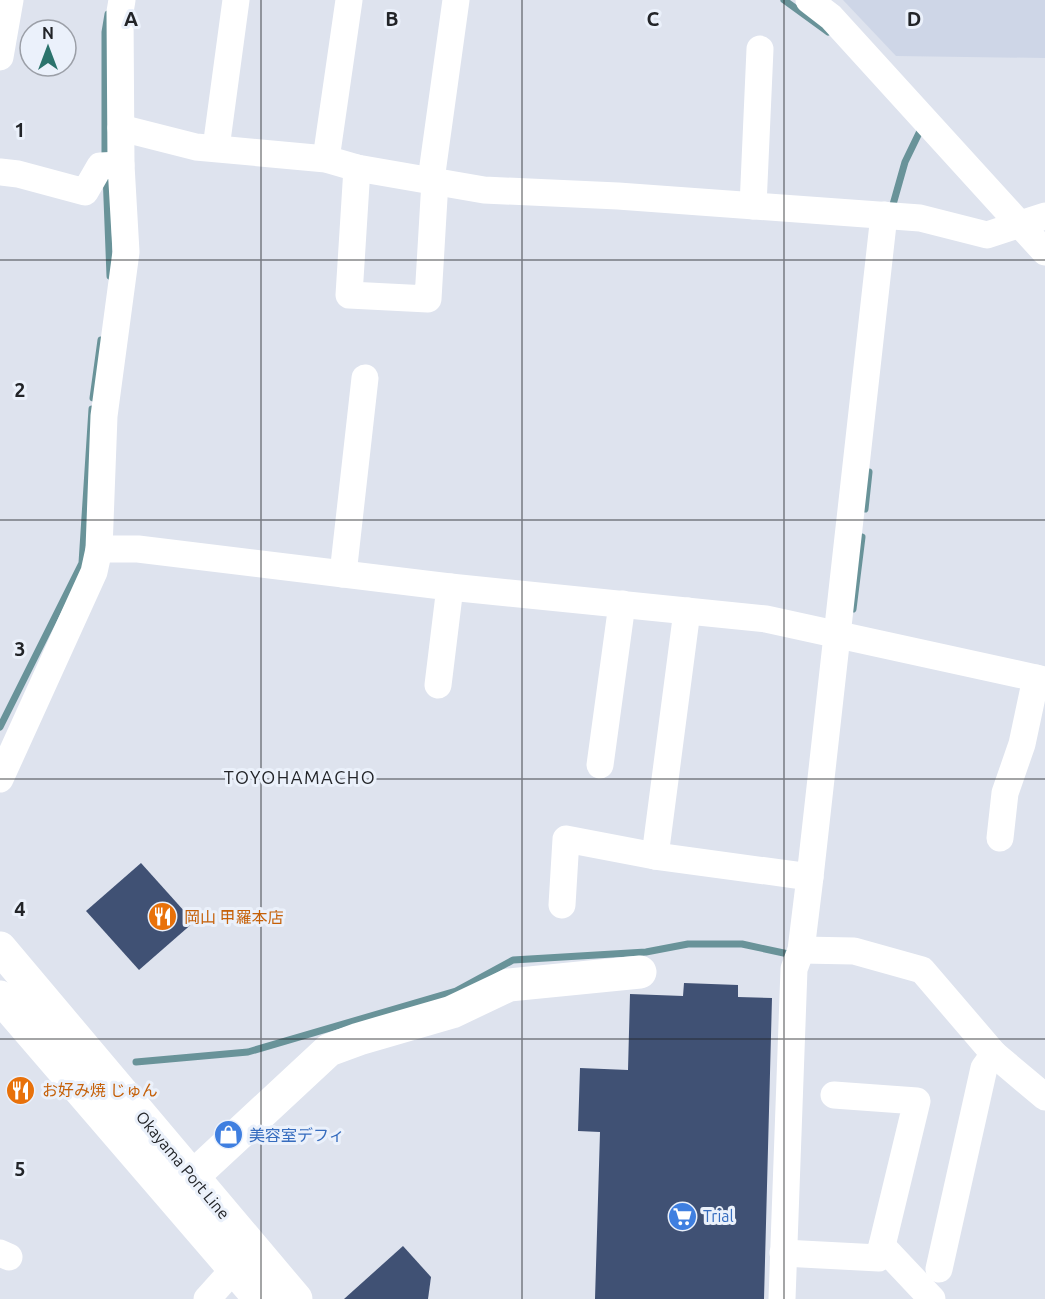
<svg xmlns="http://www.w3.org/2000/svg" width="1045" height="1299" font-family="Ubuntu,'Noto Sans JP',sans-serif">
  <rect width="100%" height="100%" fill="#dee3ee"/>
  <path fill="#ced6e7" d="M843,0h202v58l-149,-2z"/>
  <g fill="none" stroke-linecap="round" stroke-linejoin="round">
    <g stroke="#699399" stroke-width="7">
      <path d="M784,0l44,32"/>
      <path d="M105,159v-127l3,-18"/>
      <path d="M106,173l4,103"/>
      <path d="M892,208l13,-46 15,-31"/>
      <path d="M93,398l8,-58"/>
      <path d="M865,509l4,-37"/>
      <path d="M853,609l9,-72"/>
      <path d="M0,727l82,-164 10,-154"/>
      <path d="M136,1062l112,-10 208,-61 57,-31 133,-8 42,-8h54l51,11"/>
    </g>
  </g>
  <g fill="#405174">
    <path d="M141,863l53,59 -55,48 -53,-59z"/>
    <path d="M684,983l54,2v12l34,1 -8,301h-169l5,-167 -22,-1 2,-63 48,2 2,-76 53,2z"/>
    <path d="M403,1246l28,31 -3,22h-84z"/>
  </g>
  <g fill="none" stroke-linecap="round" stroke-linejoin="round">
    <g stroke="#fff" stroke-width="27">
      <path d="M809,0l22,17 214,235"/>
      <path d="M0,57l10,-57"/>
      <path d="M121,128l75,19 130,12 31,9 127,22 134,6 302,22 67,17 58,-19"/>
      <path d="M216,148l20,-148"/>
      <path d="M326,159l23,-159"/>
      <path d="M357,168l-8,127 79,4 7,-118"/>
      <path d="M0,172l18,2 67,18 15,-26 21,-1"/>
      <path d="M431,180l25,-180"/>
      <path d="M753,206l7,-157"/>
      <path d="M99,549h39l312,38 316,32 279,61"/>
      <path d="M343,574l22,-196"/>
      <path d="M438,685l12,-98"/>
      <path d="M600,765l22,-161"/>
      <path d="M0,779l94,-207 5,-23 5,-133 22,-164 -5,-87 -1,-153 2,-12"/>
      <path d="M1000,838l5,-45 17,-49 14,-66"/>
      <path d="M655,856l32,-245"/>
      <path d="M562,905l4,-66 89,17 155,21 74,-662"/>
      <path d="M801,950l53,1 68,19 72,84 51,43"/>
      <path d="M882,1246l50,53"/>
      <path d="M0,1253l9,4"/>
      <path d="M783,1253l96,5 38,-157 -83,-6"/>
      <path d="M939,1269l45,-201 10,-14"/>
      <path d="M207,1299l27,-30"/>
      <path d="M782,1299l12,-330 7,-19 9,-73"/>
    </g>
    <path stroke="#fff" stroke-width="33" d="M173,1195l156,-145 30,-11 93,-27 57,-27 131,-13"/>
    <g stroke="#fff" stroke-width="33">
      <path d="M0,948l296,351"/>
      <path d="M0,997l260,302"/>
    </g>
  </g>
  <path fill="none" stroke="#222428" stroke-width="1.5" stroke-opacity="0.55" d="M261,0v1299M522,0v1299M784,0v1299M0,260h1045M0,520h1045M0,779h1045M0,1039h1045"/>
  <defs>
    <symbol id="restaurant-disc" viewBox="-11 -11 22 22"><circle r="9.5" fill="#e8710a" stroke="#ebf1fb"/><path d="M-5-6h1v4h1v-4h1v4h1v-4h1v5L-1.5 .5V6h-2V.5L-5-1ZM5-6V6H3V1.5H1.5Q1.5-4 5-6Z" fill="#fff"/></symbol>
    <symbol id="shop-disc" viewBox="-11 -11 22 22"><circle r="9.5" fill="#3f7fe0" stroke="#ebf1fb"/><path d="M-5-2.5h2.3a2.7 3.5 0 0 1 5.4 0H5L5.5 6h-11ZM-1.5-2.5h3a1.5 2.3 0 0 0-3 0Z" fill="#fff"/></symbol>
    <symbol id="supermarket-disc" viewBox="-11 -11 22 22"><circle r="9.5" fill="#3f7fe0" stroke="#ebf1fb"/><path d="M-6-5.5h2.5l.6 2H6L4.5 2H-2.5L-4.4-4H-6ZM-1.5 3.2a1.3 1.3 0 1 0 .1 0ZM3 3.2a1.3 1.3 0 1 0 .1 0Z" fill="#fff"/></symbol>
  </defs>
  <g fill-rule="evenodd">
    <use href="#restaurant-disc" x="146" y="900" width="33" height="33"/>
    <use href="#restaurant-disc" x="4" y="1074" width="33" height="33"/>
    <use href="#shop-disc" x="212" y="1118" width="33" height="33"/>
    <use href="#supermarket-disc" x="666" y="1200" width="33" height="33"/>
  </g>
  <g text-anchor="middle" stroke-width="6" stroke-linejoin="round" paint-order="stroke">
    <g font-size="16" fill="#c56008" stroke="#ebf1fb" text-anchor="start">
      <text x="184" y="923">岡山 甲羅本店</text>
      <text x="42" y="1096">お好み焼 じゅん</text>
    </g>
    <g font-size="16" fill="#366cbe" stroke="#ebf1fb" text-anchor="start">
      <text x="249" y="1141">美容室デフィ</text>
      <text x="703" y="1222">Trial</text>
    </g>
    <g font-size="16" fill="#222428" stroke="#ebf1fb">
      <text transform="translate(183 1165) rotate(50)" y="6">Okayama Port Line</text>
    </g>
    <g font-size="18" letter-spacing="1.5" fill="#222428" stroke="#ebf1fb">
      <text x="300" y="784">TOYOHAMACHO</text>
    </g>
  </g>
  <g font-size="20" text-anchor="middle" font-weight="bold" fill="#222428" stroke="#ebf1fb" stroke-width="6" stroke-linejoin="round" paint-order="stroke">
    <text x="131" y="26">A</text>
    <text x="392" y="26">B</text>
    <text x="653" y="26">C</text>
    <text x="914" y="26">D</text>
    <text x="20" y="137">1</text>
    <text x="20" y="397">2</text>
    <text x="20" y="656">3</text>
    <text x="20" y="916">4</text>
    <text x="20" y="1176">5</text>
  </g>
  <g transform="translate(48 48)"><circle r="28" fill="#ebf1fb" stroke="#9b9fa7" stroke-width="1.5"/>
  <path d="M0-4.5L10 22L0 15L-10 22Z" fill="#2b736c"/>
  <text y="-9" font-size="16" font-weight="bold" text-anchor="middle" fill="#222428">N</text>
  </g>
</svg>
